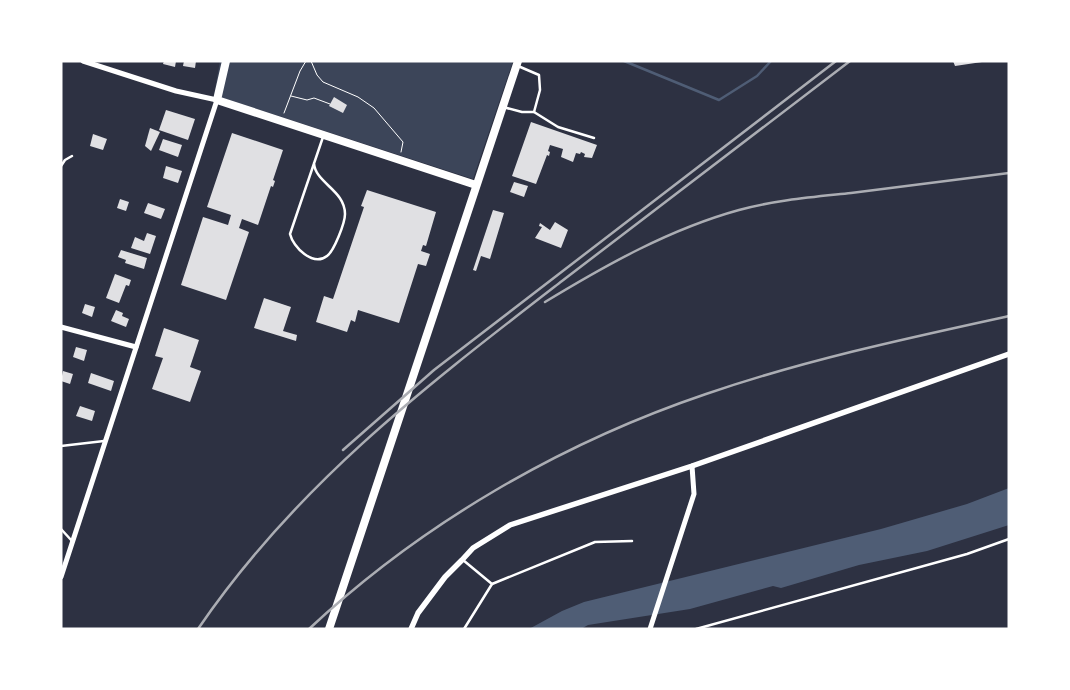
<svg xmlns="http://www.w3.org/2000/svg" width="1070" height="690" font-family="'Noto Sans',sans-serif">
  <rect width="100%" height="100%" fill="#2d3142"/>
  <path fill="#3c4559" d="M220,61h293l-40,118 -259,-84z"/>
  <path fill="#4f5d75" d="M1009,488v37l-82,26 -68,14 -78,23 -8,-2 -83,23 -102,16 -7,4h-52l33,-18 22,-9 297,-73 86,-25z"/>
  <g fill="none" stroke-linecap="round" stroke-linejoin="round">
    <path stroke="#4f5d75" stroke-width="2.5" d="M624,61l95,39 38,-24 14,-15"/>
  </g>
  <g fill="#e0e0e3">
    <path d="M164,61h12l-1,6 -12,-3z"/>
    <path d="M184,61h12l-1,7 -12,-2z"/>
    <path d="M953,61h29v1l-27,4z"/>
    <path d="M334,97l13,8 -4,8 -14,-7z"/>
    <path d="M166,110l29,9 -7,21 -29,-10z"/>
    <path d="M531,122l66,23 -5,13 -8,-1 1,-3 -4,-2 -1,2 -4,-1 -3,9 -12,-5 2,-8 -13,-4 -2,6 2,1 -1,4 -2,-1 -11,29 -24,-8z"/>
    <path d="M150,128l10,4 -9,19 -6,-5z"/>
    <path d="M232,133l51,17 -10,30 2,1 -2,6 -2,-1 -13,39 -16,-6 -3,9 10,4 -23,68 -45,-15 22,-68 25,8 3,-10 -24,-8z"/>
    <path d="M93,134l14,5 -4,11 -13,-4z"/>
    <path d="M163,139l19,6 -4,12 -19,-7z"/>
    <path d="M166,166l16,5 -4,12 -15,-5z"/>
    <path d="M514,182l14,4 -4,11 -14,-5z"/>
    <path d="M367,190l69,22 -10,34 -3,-1 -2,6 9,3 -4,12 -8,-2 -19,59 -41,-13 -3,12 -4,-2 -4,12 -31,-10 8,-26 9,3 31,-92 -3,-1z"/>
    <path d="M120,199l9,3 -3,9 -9,-3z"/>
    <path d="M148,203l17,6 -4,10 -17,-6z"/>
    <path d="M493,210l11,3 -14,46 -9,-3 -5,15 -3,-1z"/>
    <path d="M555,222l13,8 -7,18 -26,-10 7,-11 -3,-1 1,-3 10,7z"/>
    <path d="M147,233l9,3 -6,18 -19,-6 4,-11 9,4z"/>
    <path d="M121,250l26,8 -3,11 -19,-6 1,-3 -8,-3z"/>
    <path d="M115,274l16,6 -2,6 -3,-1 -7,18 -13,-5z"/>
    <path d="M264,298l27,9 -8,24 14,4 -1,6 -42,-13z"/>
    <path d="M85,304l10,3 -3,10 -10,-4z"/>
    <path d="M116,310l7,3 -1,3 7,3 -3,8 -15,-6z"/>
    <path d="M164,328l35,12 -9,27 11,4 -11,31 -38,-13 11,-31 -8,-2z"/>
    <path d="M76,347l11,3 -3,11 -11,-4z"/>
    <path d="M63,371l10,3 -3,10 -9,-3z"/>
    <path d="M91,373l23,8 -3,10 -23,-8z"/>
    <path d="M80,406l15,5 -3,10 -16,-5z"/>
  </g>
  <g fill="none" stroke-linecap="round" stroke-linejoin="round">
    <g stroke="#fff" stroke-width="1">
      <path d="M311,61l6,14 6,7 35,15 16,11 29,34 -2,10"/>
      <path d="M291,96l16,4 7,-2 16,6"/>
      <path d="M284,113l16,-42 6,-10"/>
    </g>
    <g stroke="#fff" stroke-width="2.5">
      <path d="M503,107l19,5h12l6,-22 -1,-15 -21,-9"/>
      <path d="M534,112l24,15 36,11"/>
      <path d="M314,163c1,20 31,27 31,51 0,9 -11,37 -18,42 -14,11 -34,-9 -37,-22l33,-97"/>
      <path d="M61,166l4,-6 7,-4"/>
      <path d="M61,446l43,-5"/>
      <path d="M61,529l11,12"/>
      <path d="M463,560l29,24 -28,45"/>
      <path d="M492,584l103,-42 37,-1"/>
      <path d="M696,629l271,-75 42,-15"/>
    </g>
    <g stroke="#fff" stroke-width="5">
      <path d="M61,327l75,20"/>
      <path d="M61,577l156,-477 -41,-9 -93,-30"/>
      <path d="M650,629l44,-135 -2,-28"/>
    </g>
    <path stroke="#fff" stroke-width="5.5" d="M411,629l7,-16 27,-36 17,-17 11,-12 37,-23 182,-59 317,-112"/>
    <g stroke="#fff" stroke-width="8">
      <path d="M226,61l-9,39 259,85"/>
      <path d="M329,629l189,-568"/>
    </g>
    <g stroke="#abadb3" stroke-width="2.5">
      <path d="M545,302c61,-37 125,-73 194,-92 37,-10 75,-13 112,-17 53,-7 105,-13 158,-20"/>
      <path d="M343,450l91,-80 402,-309"/>
      <path d="M198,629c98,-144 228,-243 364,-348 96,-73 192,-146 288,-220"/>
      <path d="M309,629c112,-105 252,-186 397,-235 99,-34 202,-56 303,-78"/>
    </g>
  </g>
  <rect width="1070" height="690" fill="none" stroke="#ffffff" stroke-width="125"/>
</svg>
